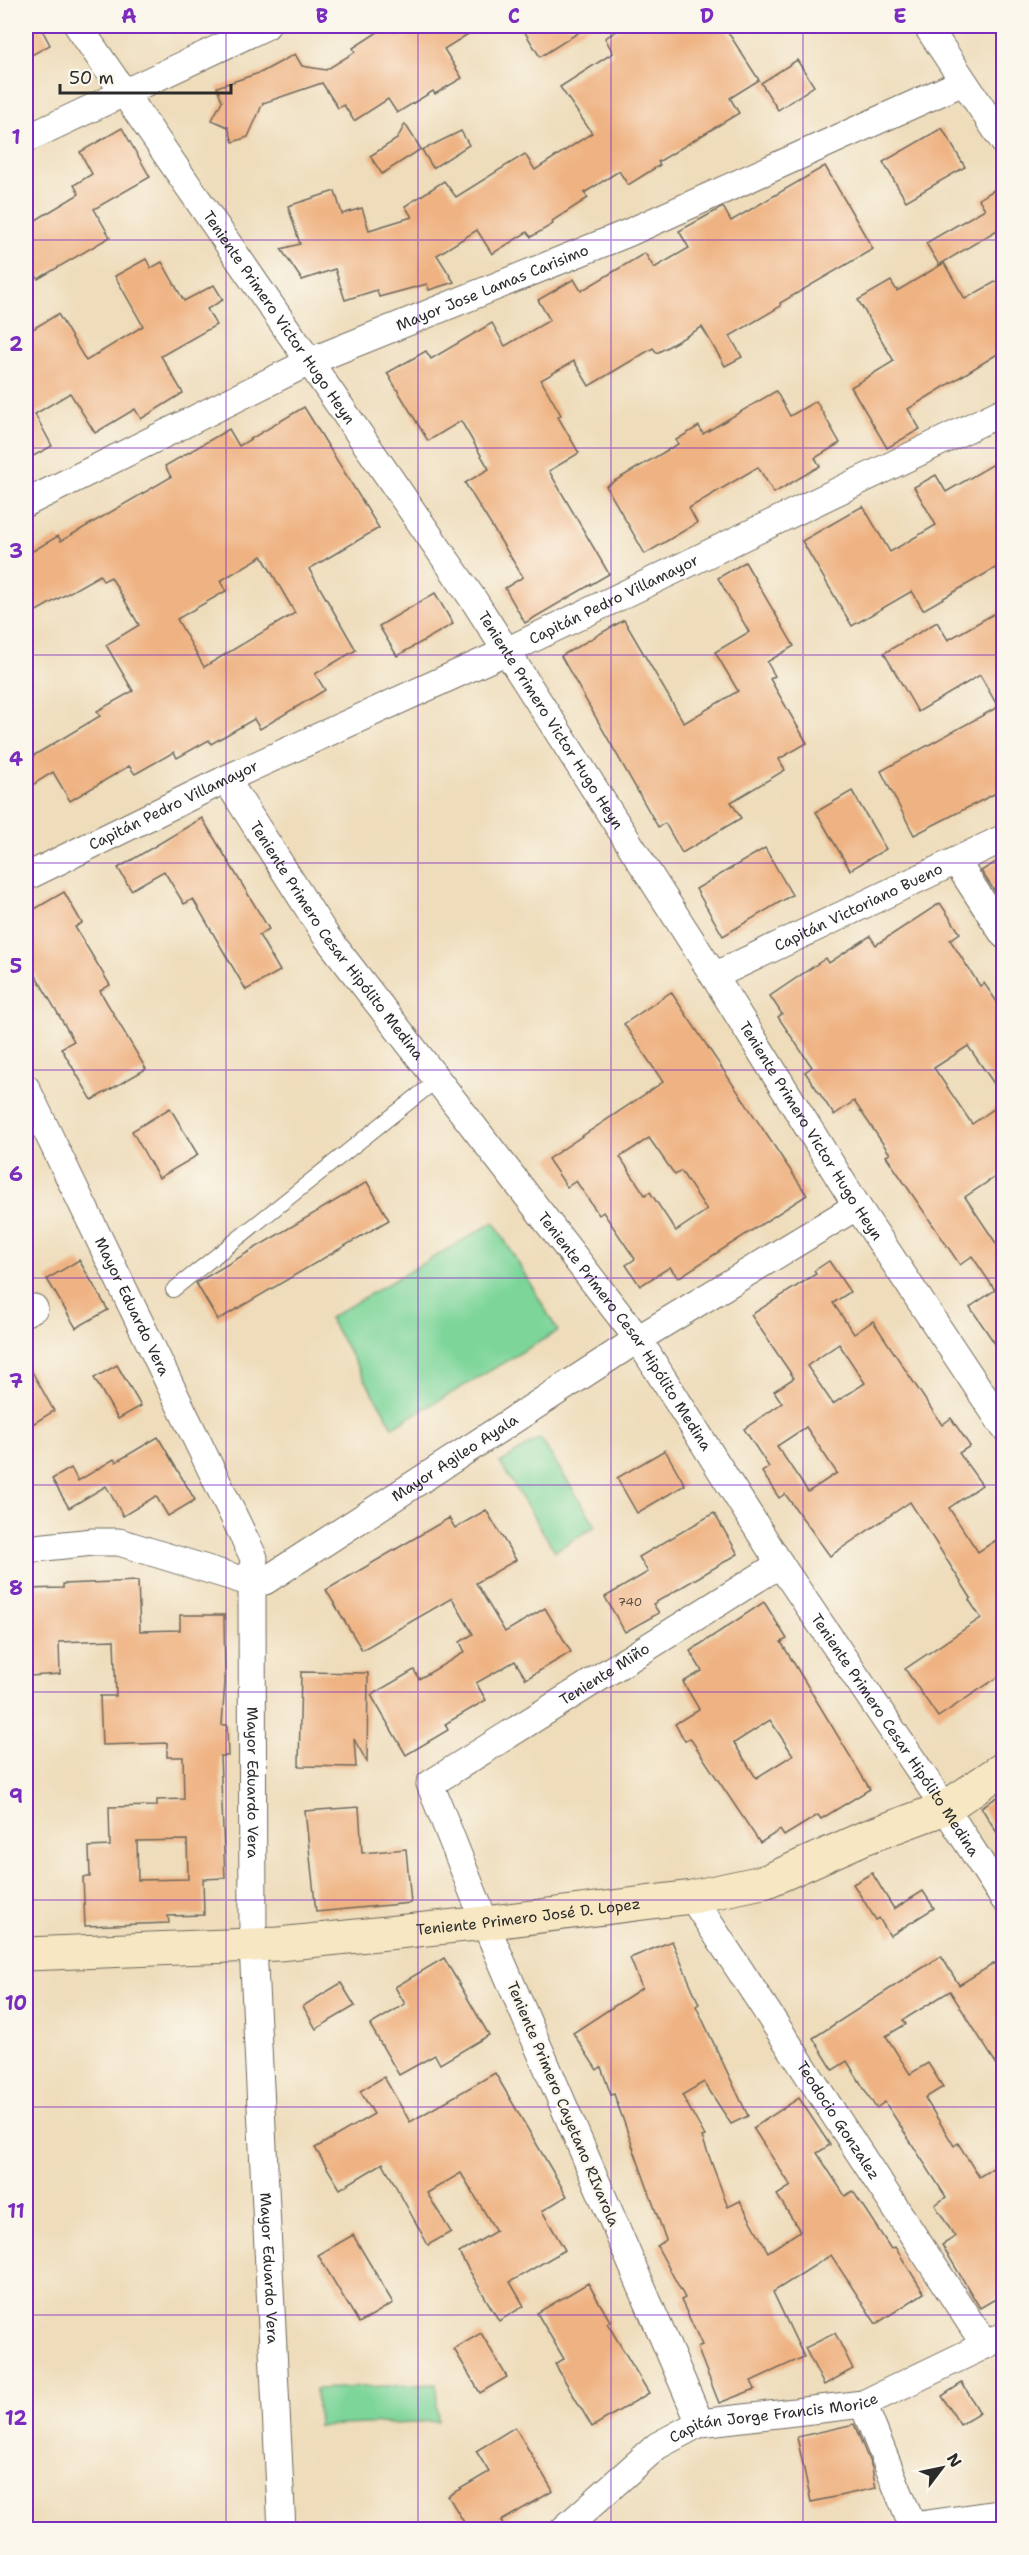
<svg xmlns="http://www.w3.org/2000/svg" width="1029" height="2555" font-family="'Shantell Sans',sans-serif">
  <rect width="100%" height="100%" fill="#fbf7ec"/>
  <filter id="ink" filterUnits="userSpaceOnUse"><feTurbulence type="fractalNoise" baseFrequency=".0167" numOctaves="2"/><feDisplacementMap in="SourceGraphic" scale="12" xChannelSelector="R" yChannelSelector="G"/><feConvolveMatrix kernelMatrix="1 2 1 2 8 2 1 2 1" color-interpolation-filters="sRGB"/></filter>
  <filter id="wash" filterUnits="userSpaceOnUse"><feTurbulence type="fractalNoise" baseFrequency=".008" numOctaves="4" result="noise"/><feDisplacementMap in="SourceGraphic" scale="24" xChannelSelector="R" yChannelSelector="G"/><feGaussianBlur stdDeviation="1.35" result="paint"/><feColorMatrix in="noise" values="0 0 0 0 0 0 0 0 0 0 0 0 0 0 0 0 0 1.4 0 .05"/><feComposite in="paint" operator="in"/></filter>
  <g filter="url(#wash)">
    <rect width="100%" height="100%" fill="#eedcba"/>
    <g fill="#7dd59a" stroke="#548062" stroke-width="1.5">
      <path d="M494,1222l64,109 -165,96 -64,-109z"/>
      <path d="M540,1438l56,88 -41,25 -55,-88z"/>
      <path d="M436,2384l2,37 -120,5 -2,-37z"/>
    </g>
    <g id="blocks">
      <g fill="#efb383" fill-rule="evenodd">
        <path d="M26,26h14l10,19 -24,13z"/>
        <path d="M387,26h4l4,6 10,-6h76l-37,23 18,29 -27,16 -2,-3 -36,22 -9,-14 -34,22 -10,-16 -6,3 -16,-25 -59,20 -15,34 -15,5 -5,-15 -16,-7 10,-19 -5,-14 45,-15 33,-18 7,12 24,4 29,-18 -2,-4z"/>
        <path d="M521,26h68l-49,31z"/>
        <path d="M625,26h99l35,54 -29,18 9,15 -81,49 2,3 -32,20 -9,-14 -35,22 4,5 -36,23 1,3 -22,13 -4,-5 -35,22 -15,-24 -40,25 17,27 -25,8 -2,-6 -48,13 -2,-7 -32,10 -10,-31 -33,11 -21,-31 19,-5 -12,-38 47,-15 7,23 20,-6 7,22 43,-13 -7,-11 39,-25 12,16 69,-43 10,16 57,-37 -32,-46 53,-34 -8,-15z"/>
        <path d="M797,60l17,26 -36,24 -17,-27z"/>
        <path d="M405,124l16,25 -39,25 -12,-18 27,-17z"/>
        <path d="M122,128l28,49 -56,32 16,28 -72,42 -12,-21v-32l53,-32 -5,-9 18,-11 -12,-22z"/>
        <path d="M942,128l23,39 -59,34 -23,-39z"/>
        <path d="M461,131l8,14 -36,23 -11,-18z"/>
        <path d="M825,166l48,83 -93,54 1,3 -51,30 12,21 -17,9 -23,-39 -45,26 -4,-5 -64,38 -15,-25 -33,19 20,35 -3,2 21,36 -30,18 60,103 -84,49 -20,-35 18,-11 -58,-94 24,-14 -28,-48 -33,20 -41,-68 39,-22 5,8 61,-36 13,23 45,-26 -12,-20 36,-21 7,12 64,-38 9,15 35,-20 -10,-17 44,-24 8,14z"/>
        <path d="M1004,184v57l-7,-11 -58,35 -13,-22 59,-34 -6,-10z"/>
        <path d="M146,259l5,9 11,-6 22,39 30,-16 9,15 -16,9 9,16 -55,31 22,37 -42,26 -6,-10 -40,24 -25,-40 -35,21 17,32 -26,14v-127l32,-19 28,47 57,-35 -28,-50z"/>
        <path d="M944,263l21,36 39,-22v73l-96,59 12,20 -33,19 -36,-61 43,-26 -36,-61 33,-19 6,10z"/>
        <path d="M776,391l14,25 26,-15 24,42 -25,15 5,8 -46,27 -16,-26 -69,41 8,15 -52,31 -39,-68 72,-42 -2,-4 23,-14 4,8z"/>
        <path d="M304,407l75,121 -70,41 47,81 -41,24 10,16 -65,39 -6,-10 -43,25 -2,-4 -32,18 -3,-6 -39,22 -6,-8 -59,35 -17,-29 -27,17v-29l74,-44 -3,-5 36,-20 -27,-46 33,-20 -28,-48 -8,4 -3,-6 -74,42v-62l32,-19 3,5 110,-64 -6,-11 64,-37 10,17zM262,556l33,57 -91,54 -27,-48 49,-28 -6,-10z"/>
        <path d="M1004,458v105l-81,47 -11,-19 -60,35 -50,-85 61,-35 27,46 46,-27 -22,-38 22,-12 10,17z"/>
        <path d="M745,562l49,84 -27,16 8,14 -5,3 37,64 -28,16 6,11 -54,32 10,16 -59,35 -17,-30 -7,4 -97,-171 63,-36 60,103 54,-32 -23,-39 34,-20 -31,-54z"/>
        <path d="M435,593l18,31 -56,32 -18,-30z"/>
        <path d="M1004,608v181l-90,46 -33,-64 117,-64 -18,-32 -62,37 -34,-59 53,-31 11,18z"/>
        <path d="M852,791l34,58 -36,21 -34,-58z"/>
        <path d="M202,818l67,111 -10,6 21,36 -34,19 -53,-91 -9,5 -20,-33 -33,19 -13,-22z"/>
        <path d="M765,848l27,47 -69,41 -27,-47z"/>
        <path d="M1004,857v48l-23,-34z"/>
        <path d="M64,892l18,31 -7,4 35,58 -10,6 46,78 -54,31 -31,-52 13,-7 -48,-82v-45z"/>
        <path d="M940,903l20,30 -10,7 30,46 4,-3 20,29v86l-36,-52 -34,22 38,56 32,-22v69l-39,26 39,58v102l-34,-50 25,-17 -23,-34 -12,9 -74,-109 4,-2 -36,-53 -20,14 -29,-43 7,-5 -34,-50 4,-3 -12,-18 56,-38 3,5 41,-27 6,9z"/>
        <path d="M671,992l136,203 -129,83 -8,-11 -30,19 -14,-21 9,-6 -32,-47 -4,3 -23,-34 -9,6 -19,-28 115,-77 -39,-58zM649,1138l26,37 6,-4 26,39 -31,21 -26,-39 -5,3 -25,-38z"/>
        <path d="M170,1108l28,47 -39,23 -27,-47z"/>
        <path d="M367,1182l22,38 -171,100 -22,-37z"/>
        <path d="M79,1260l29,50 -32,18 -29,-49z"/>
        <path d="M829,1261l21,31 -17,11 21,31 19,-13 69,104 9,-7 19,28 -11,7 23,32 -33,23 29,44 26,-17v138l-66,44 -33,-48 76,-51 -12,-18 2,-2 -61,-96 -80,54 -45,-62 -6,4 -17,-26 7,-5 -25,-38 38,-26 -8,-12 20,-13 -43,-63 65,-41 -2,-3zM839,1344l26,39 -32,21 -26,-38zM806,1427l31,46 -29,19 -31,-46z"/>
        <path d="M26,1361l28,50 -28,17z"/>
        <path d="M117,1365l24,41 -23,13 -24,-41z"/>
        <path d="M158,1437l37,63 -27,16 -12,-20 -33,20 -17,-30 -37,22 -17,-29 19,-11 7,13 36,-22 2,3z"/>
        <path d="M665,1450l20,35 -48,28 -20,-35z"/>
        <path d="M486,1510l30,50 -40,23 29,49 40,-24 26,44 -45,27 -11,-18 -39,22 10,17 -41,24 3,6 -42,25 -35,-60 43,-25 5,9 46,-27 -5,-10 13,-8 -21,-36 -90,52 -36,-60 123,-72 6,10z"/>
        <path d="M714,1513l24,41 -85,50 6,9 -34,19 -20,-35 43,-25 -9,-15z"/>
        <path d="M138,1581l2,50 40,-1v-15h44l1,66 -3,44h5l1,31h-8l5,122 -22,1 1,36 -36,1 1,7 -84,3 -2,-49h7l-1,-30 21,-1 -1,-39 48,-1v-6l27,-1 -1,-42h-16v-14l-65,2 -2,-49h16l-2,-56 -55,2 1,32 -30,2 -1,-43h-3v-44l37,-1v-4zM187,1840l1,39 -50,1 -1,-39z"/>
        <path d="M764,1602l23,37 -6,3 89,147 -49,30 -3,-4 -34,21 -4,-6 -20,13 -70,-105 -5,3 -10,-17 24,-15 -16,-27 19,-11 -12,-20zM770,1720l23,35 -37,23 -22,-35z"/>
        <path d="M301,1672l67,1 -1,89 -13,-23 2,28 -57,-1z"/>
        <path d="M1004,1793v51l-23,-37z"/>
        <path d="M359,1807l3,46 44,-4 5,54 -95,9 -11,-101z"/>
        <path d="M872,1873l22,36 29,-18 11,17 -44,28 -11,-18 -3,2 -23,-36z"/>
        <path d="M672,1941l27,63 -3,2 52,110 -17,8 -27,-42 -22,13 23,41 -3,1 26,70 12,-6 28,51 32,-21 -23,-36 14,-9 -38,-58 46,-30 31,47 -13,8 28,43 8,-5 38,58 4,-2 29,46 -48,31 -45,-69 -58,37 31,65 -53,24 4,8 -36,14 -22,-56 5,-2 -21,-45 4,-2 -28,-52 9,-6 -52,-146 -3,1 -10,-28 -4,3 -24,-37 69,-45 -12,-30z"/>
        <path d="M941,1956l18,29 36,-22 9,14v99l-54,-85 -47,29 3,4 -20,12 24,38 18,-11 15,24 -18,11 29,48 4,-3 21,34 17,-11 8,13v115l-24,14 -38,-63 13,-8 -20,-32 11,-8 -61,-95 -9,6 -29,-47 -14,9 -20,-32z"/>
        <path d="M444,1958l45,77 -49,29 -5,-9 -36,20 -29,-50 35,-21 -10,-17z"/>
        <path d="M341,1983l14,23 -39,23 -13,-23z"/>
        <path d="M495,2073l72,123 -25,15 23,39 -55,32 14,24 -25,15 -40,-68 37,-22 -35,-58 -34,20 24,39 -23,13 -45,-82 -43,26 -25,-41 59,-34 -14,-23 24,-14 26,45z"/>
        <path d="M353,2235l40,68 -34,20 -41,-68z"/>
        <path d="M588,2283l22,38 -3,2 42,70 -57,34 -37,-63 9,-5 -27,-46z"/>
        <path d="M481,2333l26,44 -27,16 -26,-44z"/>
        <path d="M835,2333l18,36 -29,16 -19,-37z"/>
        <path d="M962,2383l18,30 -20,12 -18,-29z"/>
        <path d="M854,2424l18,44 4,20 -65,14 -14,-65z"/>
        <path d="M515,2427l38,64 -52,30 5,8h-38l-20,-33 41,-24 -13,-21z"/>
      </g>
    </g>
  </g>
  <g filter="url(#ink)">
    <use href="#blocks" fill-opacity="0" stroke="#6f695d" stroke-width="1.5"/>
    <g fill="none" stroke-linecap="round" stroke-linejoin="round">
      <defs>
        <path id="lane" d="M173,1290l264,-210"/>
        <g id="street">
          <path id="s1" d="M78,26l397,576 239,374 143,230 147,221"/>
          <path d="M927,26l77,116"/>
          <path d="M26,139l240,-113"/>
          <path id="s2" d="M26,503l285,-142 317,-128 335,-151"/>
          <path id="s3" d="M226,779l100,157 312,403 142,225 165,244 59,91"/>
          <path d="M956,861l48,74"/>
          <path id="s4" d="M26,877l200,-98 281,-128 497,-240"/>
          <path id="s5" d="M714,976l290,-138"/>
          <path id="s6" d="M26,1088l228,470 -2,25 1,363 29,584"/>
          <path d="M26,1312l8,-4"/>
          <path id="s7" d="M26,1549l67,-7h26l133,41 13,-2 373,-242 219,-133"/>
          <path id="s8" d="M692,1897l293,448"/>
          <path d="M863,2404l51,126"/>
          <path id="s9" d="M700,2423l-215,-500 -55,-139 350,-220"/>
          <path d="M913,2526l91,-13"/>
          <path id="s10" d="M563,2530l94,-84 43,-23 163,-19 141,-68"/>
        </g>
        <g id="secondary">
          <path id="s11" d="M26,1954l253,-10 206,-21 207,-26 75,-16 97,-43 81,-30 59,-40"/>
        </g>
      </defs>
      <use href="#lane" stroke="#6f695d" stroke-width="16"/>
      <use href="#street" stroke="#6f695d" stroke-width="29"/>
      <use href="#secondary" stroke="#6f695d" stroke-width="35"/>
      <use href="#lane" stroke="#fff" stroke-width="14"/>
      <use href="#street" stroke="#fff" stroke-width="27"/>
      <use href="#secondary" stroke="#f7e8c3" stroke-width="33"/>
    </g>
  </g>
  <path fill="none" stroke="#7b2cbf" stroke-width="1.5" stroke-opacity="0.55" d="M226,26v2504M418,26v2504M611,26v2504M803,26v2504M26,240h978M26,448h978M26,655h978M26,863h978M26,1070h978M26,1278h978M26,1485h978M26,1692h978M26,1900h978M26,2107h978M26,2315h978"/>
  <g text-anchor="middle" stroke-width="4.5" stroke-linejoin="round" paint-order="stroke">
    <g font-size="12" fill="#5c4d41">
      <text x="630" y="1606">740</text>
    </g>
    <g font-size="15" fill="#2b2b2b" stroke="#fbf7ec">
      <text dy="5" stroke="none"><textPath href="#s2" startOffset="514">Mayor Jose Lamas Carisimo</textPath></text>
      <text dy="5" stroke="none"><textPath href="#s1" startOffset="354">Teniente Primero Victor Hugo Heyn</textPath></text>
      <text dy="5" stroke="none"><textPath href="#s4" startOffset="650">Capitán Pedro Villamayor</textPath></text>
      <text dy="5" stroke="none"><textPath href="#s1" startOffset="840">Teniente Primero Victor Hugo Heyn</textPath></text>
      <text dy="5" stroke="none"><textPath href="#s4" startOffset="164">Capitán Pedro Villamayor</textPath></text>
      <text dy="5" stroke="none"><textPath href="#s5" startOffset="160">Capitán Victoriano Bueno</textPath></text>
      <text dy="5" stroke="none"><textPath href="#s3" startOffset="196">Teniente Primero Cesar Hipólito Medina</textPath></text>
      <text dy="5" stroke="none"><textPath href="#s1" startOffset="1326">Teniente Primero Victor Hugo Heyn</textPath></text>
      <text dy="5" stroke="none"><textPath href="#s6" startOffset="243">Mayor Eduardo Vera</textPath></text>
      <text dy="5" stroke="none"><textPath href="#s3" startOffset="682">Teniente Primero Cesar Hipólito Medina</textPath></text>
      <text dy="5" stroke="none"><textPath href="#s7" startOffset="472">Mayor Agileo Ayala</textPath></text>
      <text dy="5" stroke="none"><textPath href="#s9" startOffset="900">Teniente Miño</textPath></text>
      <text dy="5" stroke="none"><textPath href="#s3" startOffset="1168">Teniente Primero Cesar Hipólito Medina</textPath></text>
      <text dy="5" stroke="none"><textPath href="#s6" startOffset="747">Mayor Eduardo Vera</textPath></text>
      <text dy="5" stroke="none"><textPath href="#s11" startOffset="504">Teniente Primero José D. Lopez</textPath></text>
      <text transform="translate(563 2104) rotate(67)" y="5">Teniente Primero Cayetano RIvarola</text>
      <text dy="5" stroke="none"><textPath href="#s8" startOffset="267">Teodocio Gonzalez</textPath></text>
      <text dy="5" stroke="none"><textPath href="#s6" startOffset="1233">Mayor Eduardo Vera</textPath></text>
      <text dy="5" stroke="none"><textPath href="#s10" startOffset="248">Capitán Jorge Francis Morice</textPath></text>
    </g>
  </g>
  <rect width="1029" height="2555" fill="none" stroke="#fbf7ec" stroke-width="66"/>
  <g transform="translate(942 2468) rotate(58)" stroke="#fbf7ec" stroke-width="4.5" paint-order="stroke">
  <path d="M0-4.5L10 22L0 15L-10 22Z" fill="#2b2b2b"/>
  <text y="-9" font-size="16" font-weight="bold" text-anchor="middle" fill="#2b2b2b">N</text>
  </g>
  <path d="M60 84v9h171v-9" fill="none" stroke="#2b2b2b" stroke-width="3"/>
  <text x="69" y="84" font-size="18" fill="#2b2b2b" stroke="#fbf7ec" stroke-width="4.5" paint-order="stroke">50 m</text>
  <rect x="33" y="33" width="963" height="2489" fill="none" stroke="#7b2cbf" stroke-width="2"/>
  <g font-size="20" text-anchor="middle" font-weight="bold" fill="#7b2cbf">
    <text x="129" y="23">A</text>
    <text x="322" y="23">B</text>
    <text x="514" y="23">C</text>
    <text x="707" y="23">D</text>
    <text x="900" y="23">E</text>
    <text x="16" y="144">1</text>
    <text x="16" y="351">2</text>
    <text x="16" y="558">3</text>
    <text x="16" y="766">4</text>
    <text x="16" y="973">5</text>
    <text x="16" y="1181">6</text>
    <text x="16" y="1388">7</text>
    <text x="16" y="1595">8</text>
    <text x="16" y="1803">9</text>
    <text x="16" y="2010">10</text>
    <text x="16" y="2218">11</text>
    <text x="16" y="2425">12</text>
  </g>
</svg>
